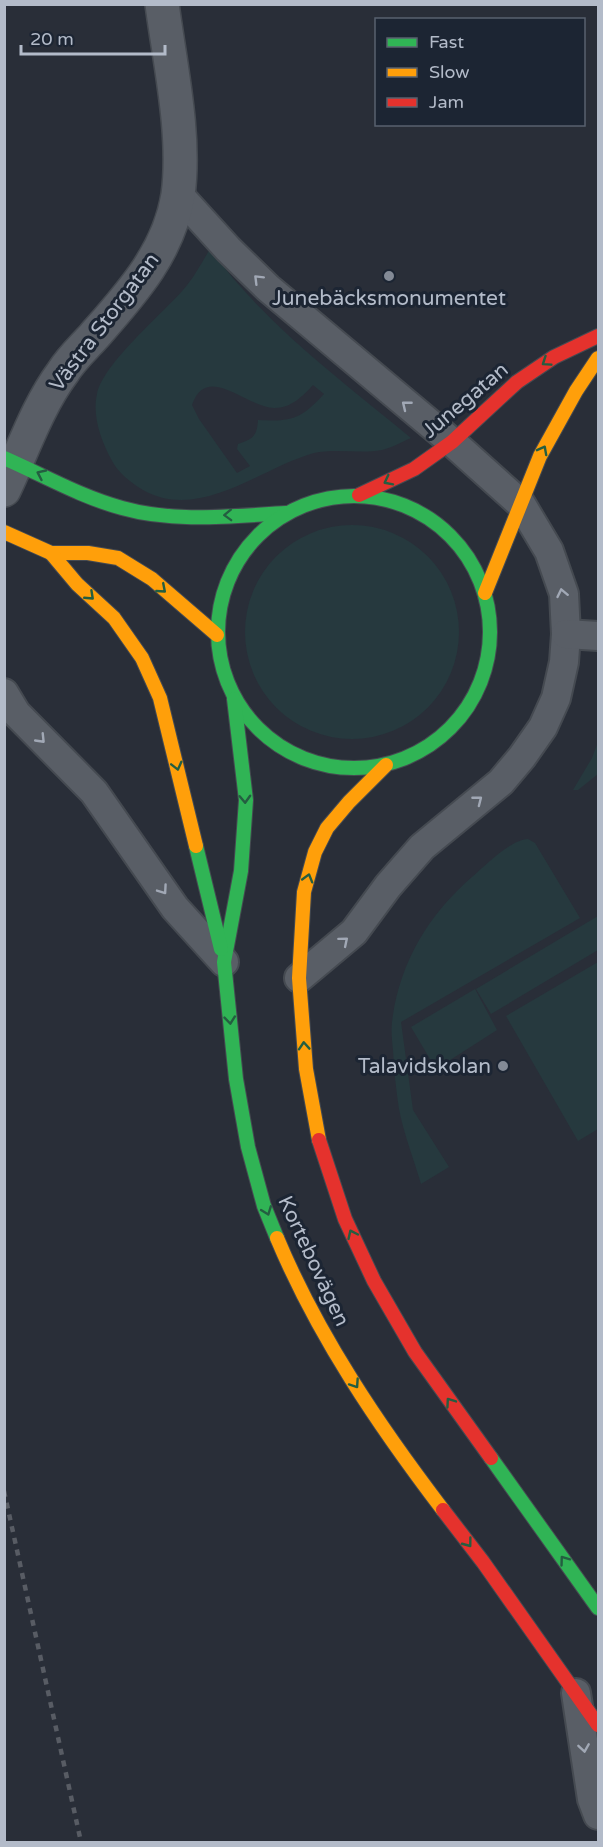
<svg xmlns="http://www.w3.org/2000/svg" width="603" height="1847" font-family="'Varela Round',sans-serif">
  <rect width="100%" height="100%" fill="#292e38"/>
  <g fill="#26393e" fill-rule="evenodd">
    <path d="M210,249c10,12 19,25 29,36 51,58 113,104 172,153 -9,4 -20,10 -29,12 -22,4 -47,-2 -68,3 -54,15 -114,69 -171,37 -13,-8 -25,-17 -32,-31 -10,-19 -19,-43 -14,-65 6,-30 64,-79 86,-104 11,-12 19,-28 27,-41zM313,385l11,9c-23,25 -32,28 -66,26 -1,16 -5,19 -20,24l-1,5 13,17 -13,7 -38,-54 -7,-14c15,-44 56,4 83,3 16,0 28,-12 38,-23z"/>
    <circle cx="352" cy="632" r="107"/>
    <path d="M598,742v32l-20,16h-5l19,-32z"/>
    <path d="M528,839l7,4 45,75 -179,104 12,88 36,57 -28,17c-7,-24 -17,-49 -22,-75 -3,-19 -5,-39 -6,-59 -1,-9 -2,-19 -1,-28 7,-58 36,-107 80,-145 14,-12 38,-37 56,-38z"/>
    <path d="M598,916v34l-107,64 -15,-25z"/>
    <path d="M598,962v167l-20,12 -72,-125z"/>
    <path d="M475,989l22,41 -61,39 -25,-42z"/>
  </g>
  <g fill="none" stroke-linecap="round" stroke-linejoin="round">
    <defs>
      <g id="lane">
        <path d="M178,194l50,55 40,39 184,154 69,62 28,47 15,43 2,40 -2,28 -8,36 -13,29 -21,30 -21,25 -79,65 -34,39 -34,46 -55,46"/>
        <path d="M566,634l32,2"/>
        <path d="M4,693l12,20 78,79 81,116 49,54"/>
        <path d="M576,1693l16,106 6,16"/>
      </g>
      <path id="street" d="M4,490c19,-40 33,-83 59,-118 8,-13 20,-24 30,-35 37,-42 76,-84 85,-142 8,-60 -8,-131 -16,-191"/>
      <g id="fast">
        <path d="M4,458c39,17 77,39 118,50 53,15 110,8 164,5"/>
        <circle cx="354" cy="632" r="136"/>
        <path d="M234,699l12,101 -5,71 -17,91 12,117 12,68 16,59 13,32"/>
        <path d="M196,846l25,103"/>
        <path d="M491,1458l107,150"/>
      </g>
      <g id="slow">
        <path d="M4,532l47,21h37l30,5 34,21 65,56"/>
        <path d="M51,553l26,31 37,34 28,40 18,40 36,148"/>
        <path d="M485,593l55,-137 36,-65 22,-33"/>
        <path d="M319,1140l-13,-71 -7,-91 5,-86 11,-40 12,-24 22,-26 37,-37"/>
        <path d="M277,1238c41,98 102,188 166,272"/>
      </g>
      <g id="jam">
        <path d="M359,495l55,-26 38,-27 65,-60 37,-25 44,-21"/>
        <path d="M319,1140l26,79 29,62 41,71 76,106"/>
        <path d="M443,1510l40,52 115,163"/>
      </g>
    </defs>
    <use href="#lane" stroke="#454a51" stroke-width="32"/>
    <use href="#street" stroke="#454a51" stroke-width="36"/>
    <use href="#fast" stroke="#454a51" stroke-width="16"/>
    <use href="#slow" stroke="#454a51" stroke-width="16"/>
    <use href="#jam" stroke="#454a51" stroke-width="16"/>
    <use href="#lane" stroke="#595e66" stroke-width="28"/>
    <use href="#street" stroke="#595e66" stroke-width="33"/>
    <use href="#fast" stroke="#30b455" stroke-width="14"/>
    <use href="#slow" stroke="#ff9f0a" stroke-width="14"/>
    <use href="#jam" stroke="#e5322d" stroke-width="14"/>
    <path stroke="#585c64" stroke-width="4.5" stroke-dasharray="6 6" stroke-linecap="butt" d="M4,1491l77,351"/>
  </g>
  <defs><path id="oneway-chevron" d="M-2-3.5L2.5 0L-2 3.5" fill="none" stroke-width="1.6" stroke-linecap="round" stroke-linejoin="round" transform="scale(1.5)"/></defs>
  <g stroke="#a1a8b5">
    <use href="#oneway-chevron" transform="translate(258 279) rotate(-135)"/>
    <use href="#oneway-chevron" transform="translate(406 405) rotate(-141)"/>
    <use href="#oneway-chevron" transform="translate(562 593) rotate(-102)"/>
    <use href="#oneway-chevron" transform="translate(41 739) rotate(46)"/>
    <use href="#oneway-chevron" transform="translate(478 800) rotate(-38)"/>
    <use href="#oneway-chevron" transform="translate(163 890) rotate(55)"/>
    <use href="#oneway-chevron" transform="translate(344 941) rotate(-40)"/>
    <use href="#oneway-chevron" transform="translate(584 1748) rotate(81)"/>
  </g>
  <g stroke="#245e41">
    <use href="#oneway-chevron" transform="translate(546 362) rotate(146)"/>
    <use href="#oneway-chevron" transform="translate(543 450) rotate(-62)"/>
    <use href="#oneway-chevron" transform="translate(41 474) rotate(-155)"/>
    <use href="#oneway-chevron" transform="translate(388 481) rotate(153)"/>
    <use href="#oneway-chevron" transform="translate(228 515) rotate(178)"/>
    <use href="#oneway-chevron" transform="translate(162 589) rotate(41)"/>
    <use href="#oneway-chevron" transform="translate(90 596) rotate(43)"/>
    <use href="#oneway-chevron" transform="translate(177 766) rotate(76)"/>
    <use href="#oneway-chevron" transform="translate(245 799) rotate(88)"/>
    <use href="#oneway-chevron" transform="translate(308 878) rotate(-74)"/>
    <use href="#oneway-chevron" transform="translate(230 1020) rotate(84)"/>
    <use href="#oneway-chevron" transform="translate(304 1046) rotate(-94)"/>
    <use href="#oneway-chevron" transform="translate(267 1211) rotate(69)"/>
    <use href="#oneway-chevron" transform="translate(352 1234) rotate(-115)"/>
    <use href="#oneway-chevron" transform="translate(355 1384) rotate(56)"/>
    <use href="#oneway-chevron" transform="translate(450 1402) rotate(-125)"/>
    <use href="#oneway-chevron" transform="translate(468 1543) rotate(53)"/>
    <use href="#oneway-chevron" transform="translate(564 1560) rotate(-126)"/>
  </g>
  <g fill="#838a96" stroke="#1c2533" stroke-width="2">
    <circle cx="389" cy="276" r="6"/>
    <circle cx="503" cy="1066" r="6"/>
  </g>
  <g text-anchor="middle" stroke-width="6" stroke-linejoin="round" paint-order="stroke">
    <g font-size="21" fill="#b3bbc9" stroke="#1c2533">
      <text x="389" y="305">Junebäcksmonumentet</text>
      <text x="491" y="1073" text-anchor="end">Talavidskolan</text>
    </g>
    <g font-size="21" fill="#b3bbc9" stroke="#1c2533">
      <text transform="translate(104 322) rotate(-53)" y="7">Västra Storgatan</text>
      <text transform="translate(465 400) rotate(-40)" y="7">Junegatan</text>
      <text transform="translate(314 1261) rotate(65)" y="7">Kortebovägen</text>
    </g>
  </g>
  <rect width="603" height="1847" fill="none" stroke="#b3bbc9" stroke-width="12"/>
  <rect x="375" y="18" width="210" height="108" fill="#1c2533" stroke="#58616f" stroke-width="1.5"/>
  <rect x="387" y="38" width="30" height="9" fill="#30b455" stroke="#58616f" stroke-width="1.5"/>
  <text x="429" y="48" font-size="18" fill="#b3bbc9">Fast</text>
  <rect x="387" y="68" width="30" height="9" fill="#ff9f0a" stroke="#58616f" stroke-width="1.5"/>
  <text x="429" y="78" font-size="18" fill="#b3bbc9">Slow</text>
  <rect x="387" y="98" width="30" height="9" fill="#e5322d" stroke="#58616f" stroke-width="1.5"/>
  <text x="429" y="108" font-size="18" fill="#b3bbc9">Jam</text>
  <path d="M21 45v9h144v-9" fill="none" stroke="#b3bbc9" stroke-width="3"/>
  <text x="30" y="45" font-size="18" fill="#b3bbc9" stroke="#1c2533" stroke-width="4.5" paint-order="stroke">20 m</text>
</svg>
